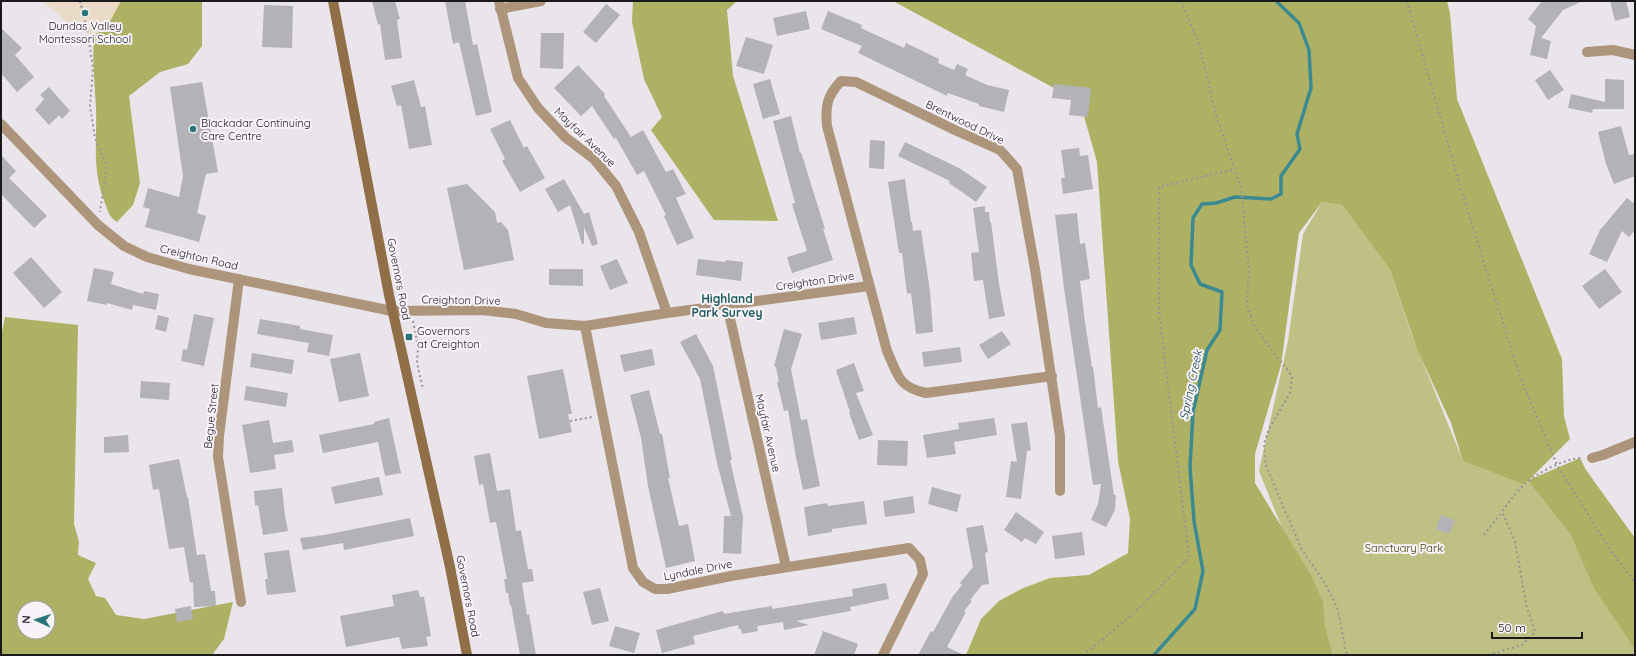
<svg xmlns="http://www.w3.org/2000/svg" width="1636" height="656" font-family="Quicksand,sans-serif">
  <rect width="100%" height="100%" fill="#eae5ea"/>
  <path fill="#e9dbc8" d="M43,1h78l-13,24 -14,11 -23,-10z"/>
  <path fill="#bec183" d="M1322,202l20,3 48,65 21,63 52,128 61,24 4,-4 42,53 24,55 41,61v5h-304l1,-3 -3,-8 -70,-173 29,-130 15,-107z"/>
  <g fill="#aeb163" fill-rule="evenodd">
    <path d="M121,1h81v45l-14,18 -28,8 -31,24 11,87 -7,22 -16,17c-8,-5 -9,-11 -12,-19 -13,-32 -8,-61 -9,-94 -1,-24 -4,-48 -2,-73l14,-11z"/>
    <path d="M633,1h104l-10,9 6,66 45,145 -64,-1 -63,-90 11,-13 -18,-38 -12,-57z"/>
    <path d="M893,1h554l3,12 7,86 105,260 2,57 6,23 -41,41 51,-22 6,12 49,68v112l-41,-61 -24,-55 -42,-53 -4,4 -61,-24 -12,-38 -34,-74 -27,-79 -48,-65 -20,-3 -23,31 -18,132 -26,89v29l57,94 11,25 2,24 7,26 -1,3h-365l15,-36 18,-18 22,-12 29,-11 39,-3 39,-22 2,-34 -12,-58 -21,-299 -17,-60z"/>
    <path d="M5,317l73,8 -4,199 5,18 -1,13 18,8 -8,16 8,17 9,2 11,17 28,4 89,-17 -9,37 -12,16h-135l-2,-1 -3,1h-71v-318zM24,608h24v24h-24z"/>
  </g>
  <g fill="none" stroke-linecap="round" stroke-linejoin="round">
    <path stroke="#3c8a91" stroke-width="3.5" d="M1154,655l41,-46 8,-38 -9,-50 -4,-54 3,-55 14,-62 13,-20 2,-38 -22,-8 -9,-19 2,-47 9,-14 14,-1 19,-6 36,2 10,-5v-18l19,-27 -3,-15 14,-46 -2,-38 -10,-27 -23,-22"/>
  </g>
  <g fill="#b2b2b7">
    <path d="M372,1h23l5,18 -3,1 5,38 -17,2 -5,-36 -2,1z"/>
    <path d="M445,1h20l8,44 4,-1 15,68 -16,4 -17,-74 -6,2z"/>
    <path d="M1542,1h41l-20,9 -22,28 10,3 -4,18 -17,-4 6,-29 -8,-7z"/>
    <path d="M1610,1h16l4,16 -15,4z"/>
    <path d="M606,4l14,11 -24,28 -13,-11z"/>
    <path d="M264,5l29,1 -1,42 -30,-1z"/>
    <path d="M806,11l4,18 -33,7 -4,-18z"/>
    <path d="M828,11l34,14 -1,3 43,20 2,-5 33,16 -1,4 16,7 3,-6 11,5 -3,6 22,10 22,5 -5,22 -25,-6v-2l-31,-11 -1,3 -89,-43 4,-7 -41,-17z"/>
    <path d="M1,28l21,20 -7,7 19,22 -17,15 -16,-19z"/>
    <path d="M541,33h23l-1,36 -23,-1z"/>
    <path d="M746,37l27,8 -9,29 -28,-8z"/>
    <path d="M578,65l27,29 -1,2 27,41 12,-7 23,42 7,-3 13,25 -10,4 18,40 -17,7 -13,-29 2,-1 -22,-44 -7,4 -21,-37 -2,1 -22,-33 -11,10 -27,-28z"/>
    <path d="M1550,70l14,20 -16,10 -13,-20z"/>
    <path d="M770,79l10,35 -17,5 -10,-35z"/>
    <path d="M1605,79l19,1v29h-31l-1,4 -24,-5 3,-14 34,8z"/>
    <path d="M414,80l7,27 4,-1 7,39 -23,4 -8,-44 -4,1 -6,-20z"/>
    <path d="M202,82l16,90 -12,2 -9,39 9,3 -7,26 -54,-15 5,-18 -7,-2 5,-19 31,9 4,-21 -13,-89z"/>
    <path d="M1054,84l37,4 -3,29 -19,-2 2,-15 -19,-2z"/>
    <path d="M49,87l21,24 -8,8 -3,-4 -10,10 -14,-15 9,-11 -4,-4z"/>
    <path d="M791,116l9,37 1,-1 24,77h-2l10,31 -41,13 -5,-16 20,-6 -15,-47 3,-1 -22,-82z"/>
    <path d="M510,120l14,28 3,-2 18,32 -25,14 -18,-31 3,-2 -15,-30z"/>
    <path d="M1621,126l8,29 4,-1 2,6v16l-21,8 -8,-20 -8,-32z"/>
    <path d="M870,140l15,1 -1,28 -15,-1z"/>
    <path d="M905,142l54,26 28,19 -11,15 -27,-19 1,-2 -52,-25z"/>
    <path d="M1079,148l1,8 8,-1 5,34 -30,5 -2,-16h4l-4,-28z"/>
    <path d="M1,155l15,16 -7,7 38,38 -13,12 -33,-34z"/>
    <path d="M564,179l20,35 5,-2 9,32 -6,2 -8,-19v17h-2l-12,-39 -12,7 -13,-23z"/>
    <path d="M905,179l6,43h1l1,9 8,-1 9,61 3,41 -17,2 -5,-41 -4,1 -5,-41h-3l-11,-71z"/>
    <path d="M467,184l28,28 2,11 4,-1 7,8 6,30 -50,10 -17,-82z"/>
    <path d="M1627,198l8,6v26l-6,7 -7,-6 -15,31 -18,-8 11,-24z"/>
    <path d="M985,206v6h4l1,10h1l8,62 6,32 -16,3 -6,-39 -9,1 -3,-28 8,-1 -6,-44z"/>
    <path d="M1077,213l3,31 5,-1 5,36 -10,2 5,41 7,45h1l5,41 3,-1 13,88h2l-1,15 -9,17 -15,-7 7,-16 3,-20 -8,1 -29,-197 -9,-73z"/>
    <path d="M31,257l31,35 -18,16 -31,-35z"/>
    <path d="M617,259l11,24 -18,7 -10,-24z"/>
    <path d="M698,259l27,3 1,-2 17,2 -2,19 -45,-6z"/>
    <path d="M94,268l20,4 -3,12 32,10 1,-3 15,3 -3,16 -23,-5 -1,5 -25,-7v2l-20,-4z"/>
    <path d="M549,269h34v17l-34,-1z"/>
    <path d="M1605,269l17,23 -23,17 -17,-23z"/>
    <path d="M194,314l20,4 -10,48 -23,-5 2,-12 4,1z"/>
    <path d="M158,315l11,3 -3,14 -11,-3z"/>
    <path d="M854,317l3,17 -36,6 -3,-17z"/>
    <path d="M260,319l40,7v3l33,6 -4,21 -22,-4 2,-9 -52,-9z"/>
    <path d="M784,329l18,5 -11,35 10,51 6,-1 13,67 -17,4 -7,-33 -8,-47 -4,1 -7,-29h2l-3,-15 -2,-1z"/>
    <path d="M1002,331l9,13 -23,15 -9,-14z"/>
    <path d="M696,334l17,32 19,94h-2l13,57 -2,37 -18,-1 1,-37h7l-14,-53 -17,-84 -20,-37z"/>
    <path d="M960,347l2,15 -38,5 -2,-15z"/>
    <path d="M652,349l3,16 -31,7 -4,-17z"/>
    <path d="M252,353l42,7 -2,14 -42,-7z"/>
    <path d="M360,353l9,43 -30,6 -9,-43z"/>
    <path d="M854,363l10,28 -8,2 17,42 -14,5 -10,-27 1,-1 -14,-42z"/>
    <path d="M563,369l9,45h-4l4,18 -33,7 -12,-63z"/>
    <path d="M141,381l29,2 -1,17 -29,-2z"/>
    <path d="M246,386l42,7 -2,14 -42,-7z"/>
    <path d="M649,390l11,44h2l8,44h-2l11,48 9,-2 7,37 -29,7 -18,-82 -7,-48 -11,-43z"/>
    <path d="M389,418l12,55 -16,3 -7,-34 -55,11 -4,-18 55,-11v-2z"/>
    <path d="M994,418l3,17 -43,7 2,12 -29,4 -4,-23 36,-6 -1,-6z"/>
    <path d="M269,420l4,23 19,-3 2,12 -20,3 2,14 -26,4 -8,-48z"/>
    <path d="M1027,422l4,28 -4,1 -6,48 -15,-2 5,-36 6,1 -6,-38z"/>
    <path d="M128,435l1,17 -25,1v-16z"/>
    <path d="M878,440l30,1 -1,25 -30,-1z"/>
    <path d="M490,453l7,38 13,-2 6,42 5,-1 7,39h4l2,12 -12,2 5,32 2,-1 7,41h-16l-9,-50 -1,1 -2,-13h-2l-2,-14h3l-11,-57 -6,1 -7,-39 -4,1 -5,-29z"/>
    <path d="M179,459l8,38h1l9,58 8,-1 6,37h4l1,15 -22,1 -1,-25 -3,1 -6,-36 -15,2 -10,-60 -6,1 -4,-25z"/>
    <path d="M379,477l4,18 -48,9 -4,-17z"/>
    <path d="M932,487l29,8 -4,17 -29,-8z"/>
    <path d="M282,488l3,28 3,15 -25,4 -5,-30 -3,1 -1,-15z"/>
    <path d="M913,496l2,17 -30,4 -2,-16z"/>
    <path d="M864,501l3,23 -35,5v3l-24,4 -4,-29 23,-4 1,3z"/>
    <path d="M1016,512l28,20 -8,12 -11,-6 -3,4 -18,-12z"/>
    <path d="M1441,515l14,5 -6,14 -13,-5z"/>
    <path d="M410,518l4,18 -70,14 -1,-7 -40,7 -3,-12 24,-3z"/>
    <path d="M983,525l5,27 -3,1 4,31 -7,1 -12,15 2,1 -8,10 2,1 -19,35 17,8h-46l13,-24 2,1 20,-36 9,-11 -2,-2 13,-16 -7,-39z"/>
    <path d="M1082,532l3,23 -30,4 -3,-23z"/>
    <path d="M289,550l7,42 -29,3 -2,-16h3l-4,-26z"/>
    <path d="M886,583l3,16 -39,8 1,4 -55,10 13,4 -25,5 -1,-8 -26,4 1,5 -16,3 -1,-5h-2l-1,-4 -45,11 2,8 -33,9 -6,-23 67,-19 1,3 48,-8v3l81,-13 -1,-7z"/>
    <path d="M600,588l9,33 -17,4 -9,-33z"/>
    <path d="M418,590l2,7h4l7,39 -5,1 2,9 -26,3 -3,-12 -53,10 -6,-31 54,-10 -2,-11z"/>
    <path d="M191,606l2,13 -16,3 -2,-13z"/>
    <path d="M615,626l25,7 -6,20 -25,-7z"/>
    <path d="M823,631l35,13 -4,11h-40z"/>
  </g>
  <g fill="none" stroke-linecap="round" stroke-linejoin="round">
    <g stroke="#979497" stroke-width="2" stroke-dasharray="2 3" stroke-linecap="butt">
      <path d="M80,1l8,33 5,34 -3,38 5,32 12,28 -7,46"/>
      <path d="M1181,1l19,46 16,68 25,73 8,84 -2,33 8,23 37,48 -2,17 -21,36 -5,15 2,22 36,84 22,32 13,25 10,48"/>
      <path d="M1407,1l56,195 56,178 38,91 54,86 24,31"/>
      <path d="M413,321l5,25 -1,17 6,26"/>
      <path d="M570,421l22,-4"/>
      <path d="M1484,535l18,-23"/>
      <path d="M1082,655c40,-28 73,-63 107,-98l-30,-245v-125l76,-18"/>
      <path d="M1488,655l34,-10 13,-13 -9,-28 -11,-63 -13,-29c7,-10 14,-20 23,-28 13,-12 39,-25 56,-26"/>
    </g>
    <g stroke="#ad957c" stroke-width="10">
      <path d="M499,1l19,77 20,30 27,29 29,22 22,27 23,46 28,81"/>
      <path d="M500,9l41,-8"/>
      <path d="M1587,52l26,-2 22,5"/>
      <path d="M239,279l-20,157 -1,21 23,145"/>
      <path d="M727,305l59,262"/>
      <path d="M392,311l90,-1 34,4 30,9 39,3 82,-13 202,-27"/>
      <path d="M585,326l48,242 10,14 12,7h12l64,-13 178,-28 11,12 3,14 -40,81"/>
      <path d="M1052,376l-126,17c-28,-6 -28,-18 -39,-42l-60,-225c-2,-20 0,-30 14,-45l15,1 101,49 43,19 17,19 18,100 25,167v55"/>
      <path d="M1592,458l11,-3 32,-13"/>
    </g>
    <path stroke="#ad957c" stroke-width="10" d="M1,124l97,101 26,21 23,11 42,12 203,42"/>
    <path stroke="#906e48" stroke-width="10" d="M333,1l56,294 61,272 17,88"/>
  </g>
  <g fill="#2a7577" stroke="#f7f3f8" stroke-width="1.5">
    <circle cx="85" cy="13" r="4"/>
    <circle cx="193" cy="129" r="4"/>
    <rect x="405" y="333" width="8" height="8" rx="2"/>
  </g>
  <g text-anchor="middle" stroke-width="4" stroke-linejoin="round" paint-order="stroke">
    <g font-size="11" fill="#1b1a1b" stroke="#f7f3f8" text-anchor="start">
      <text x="85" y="30" text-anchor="middle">Dundas Valley<tspan x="85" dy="13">Montessori School</tspan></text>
      <text x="201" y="127">Blackadar Continuing<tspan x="201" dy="13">Care Centre</tspan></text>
      <text x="417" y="335">Governors<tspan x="417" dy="13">at Creighton</tspan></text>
    </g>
    <g font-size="11" fill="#1b1a1b" stroke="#f7f3f8">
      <text transform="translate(965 122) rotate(26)" y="4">Brentwood Drive</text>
      <text transform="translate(585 137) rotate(44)" y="4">Mayfair Avenue</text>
      <text transform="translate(199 257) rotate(13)" y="4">Creighton Road</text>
      <text transform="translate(399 279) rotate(79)" y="4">Governors Road</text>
      <text transform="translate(815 281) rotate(-8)" y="4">Creighton Drive</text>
      <text transform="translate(461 300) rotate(1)" y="4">Creighton Drive</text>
      <text transform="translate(211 416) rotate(-84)" y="4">Begue Street</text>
      <text transform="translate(768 433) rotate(77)" y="4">Mayfair Avenue</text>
      <text transform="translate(698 570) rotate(-11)" y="4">Lyndale Drive</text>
      <text transform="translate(468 596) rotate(79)" y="4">Governors Road</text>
    </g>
    <g font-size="11" fill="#3e3e00" stroke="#f7f3f8">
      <text x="1404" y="552">Sanctuary Park</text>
    </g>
    <g font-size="12" font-weight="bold" fill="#235d5f" stroke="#f7f3f8">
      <text x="727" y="303">Highland<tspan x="727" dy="14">Park Survey</tspan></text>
    </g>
    <g font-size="12" font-style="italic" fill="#14464a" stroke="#f7f3f8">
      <text transform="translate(1191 385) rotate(-78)" y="4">Spring Creek</text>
    </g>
  </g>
  <rect width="1636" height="656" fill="none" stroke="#1b1a1b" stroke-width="4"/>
  <g transform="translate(36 620) rotate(273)"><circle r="19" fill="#f7f3f8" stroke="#9f9ca0"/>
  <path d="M0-3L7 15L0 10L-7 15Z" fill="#2a7577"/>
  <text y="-6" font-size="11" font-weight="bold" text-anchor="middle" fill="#1b1a1b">N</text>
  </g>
  <path d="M1492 632v6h90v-6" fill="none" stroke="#1b1a1b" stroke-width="2"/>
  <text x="1498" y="632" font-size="12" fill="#1b1a1b" stroke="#f7f3f8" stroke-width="3" paint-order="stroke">50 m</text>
</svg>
